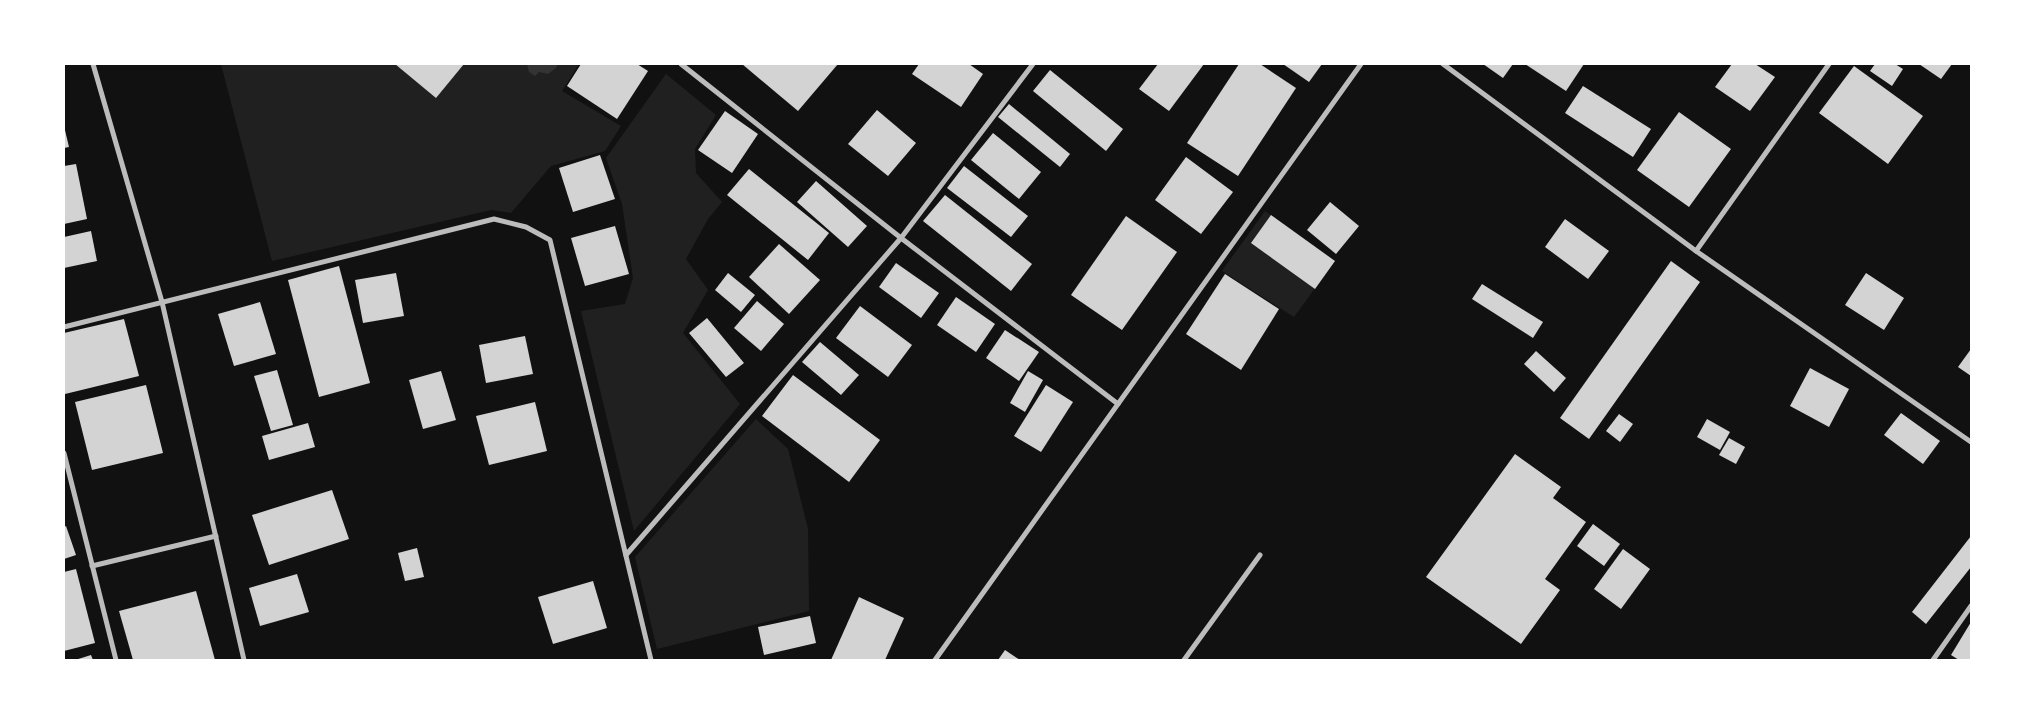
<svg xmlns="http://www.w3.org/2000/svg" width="2035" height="724" font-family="'Zilla Slab',serif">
  <rect width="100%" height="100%" fill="#111"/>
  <g fill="#202020">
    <path d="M221,64h358l-17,27 59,35 -16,25 -54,15 -40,47 -20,-3 -219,51z"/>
    <path d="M666,74l50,41 -21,34 1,24 26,29 -14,17 -22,40 22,31 -25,43 57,71 -106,127 -53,-220 44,-7 8,-26 -11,-74 -16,-46z"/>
    <path d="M1265,211l70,50 -41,56 -72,-46z"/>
    <path d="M756,419l32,30 20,80 1,82 -152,38 -22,-92z"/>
  </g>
  <path fill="#333" d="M527,64h31l-2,4 -8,6 -9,-2 -4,4 -6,-4z"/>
  <g fill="#d3d3d3">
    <path d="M395,64h69l-28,34z"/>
    <path d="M581,64h56l11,7 -31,48 -50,-33z"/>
    <path d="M742,64h96l-40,47z"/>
    <path d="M919,64h50l14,10 -22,33 -49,-33z"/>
    <path d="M1158,64h46l-35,47 -30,-22z"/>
    <path d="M1239,64h21l36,24 -58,88 -51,-33z"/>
    <path d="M1283,64h39l-13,18z"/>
    <path d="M1483,64h30l-10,14z"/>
    <path d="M1525,64h59l-18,27z"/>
    <path d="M1732,64h23l20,13 -25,34 -35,-24z"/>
    <path d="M1875,64h20l8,5 -11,17 -22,-15z"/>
    <path d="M1919,64h33l-11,15z"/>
    <path d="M1854,66l69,50 -35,48 -69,-51z"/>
    <path d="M1050,70l73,59 -17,22 -73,-60z"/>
    <path d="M1583,86l68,43 -18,28 -68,-44z"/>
    <path d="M1009,104l61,50 -10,13 -62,-50z"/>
    <path d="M877,110l39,33 -28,33 -40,-32z"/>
    <path d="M725,111l33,23 -26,39 -34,-23z"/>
    <path d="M1679,112l52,37 -42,58 -52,-37z"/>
    <path d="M64,126l5,21 -5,1z"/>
    <path d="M993,133l48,39 -22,27 -48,-39z"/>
    <path d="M600,155l15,44 -42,13 -14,-44z"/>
    <path d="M1186,157l47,35 -32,42 -46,-34z"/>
    <path d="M76,164l11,55 -23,5v-58z"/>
    <path d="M964,166l64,50 -17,21 -64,-49z"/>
    <path d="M749,169l80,64 -21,27 -81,-65z"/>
    <path d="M816,181l51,45 -19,21 -51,-45z"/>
    <path d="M945,195l87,69 -21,27 -88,-70z"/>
    <path d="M1330,202l29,24 -23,28 -29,-24z"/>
    <path d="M1271,215l64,46 -20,28 -64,-46z"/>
    <path d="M1126,216l51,36 -55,78 -51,-35z"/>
    <path d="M1565,219l44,32 -21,28 -43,-32z"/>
    <path d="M615,226l14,48 -44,12 -14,-48z"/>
    <path d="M91,231l6,30 -33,7v-31z"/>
    <path d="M779,244l41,36 -31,34 -40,-37z"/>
    <path d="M1671,261l29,21 -111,157 -29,-21z"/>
    <path d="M896,263l43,30 -18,25 -42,-31z"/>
    <path d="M339,266l31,117 -51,14 -31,-117z"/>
    <path d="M396,273l8,43 -41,7 -8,-43z"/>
    <path d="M728,273l27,22 -14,17 -26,-22z"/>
    <path d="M1866,273l38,25 -20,32 -39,-25z"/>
    <path d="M1225,274l54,35 -38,61 -55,-36z"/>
    <path d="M1482,284l61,38 -10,16 -61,-39z"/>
    <path d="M956,297l39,27 -19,28 -39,-27z"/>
    <path d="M757,301l27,23 -23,27 -27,-23z"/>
    <path d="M260,302l16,52 -42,12 -16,-52z"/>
    <path d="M860,306l52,39 -24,32 -52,-39z"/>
    <path d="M707,318l37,45 -18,14 -37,-44z"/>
    <path d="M124,319l15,57 -74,18 -1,-6v-55z"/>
    <path d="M1005,330l34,22 -20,29 -33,-23z"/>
    <path d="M525,336l8,38 -47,9 -7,-38z"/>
    <path d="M820,342l39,33 -18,20 -39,-33z"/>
    <path d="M1971,349v27l-13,-9z"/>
    <path d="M1536,351l30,27 -12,14 -30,-28z"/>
    <path d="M1810,368l39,21 -20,38 -39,-21z"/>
    <path d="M277,370l16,55 -22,6 -17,-55z"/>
    <path d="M441,371l15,49 -33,9 -14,-49z"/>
    <path d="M1028,371l15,9 -18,32 -15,-9z"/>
    <path d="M793,375l87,65 -31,42 -87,-66z"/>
    <path d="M146,385l17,68 -71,17 -17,-68z"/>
    <path d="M1046,385l27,17 -32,50 -27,-16z"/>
    <path d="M535,402l12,49 -58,14 -13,-49z"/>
    <path d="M1901,413l39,28 -17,23 -39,-29z"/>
    <path d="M1619,414l14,10 -13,18 -14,-11z"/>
    <path d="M1707,419l23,13 -10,18 -23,-13z"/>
    <path d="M308,423l7,24 -46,13 -7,-24z"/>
    <path d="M1729,438l16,9 -9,17 -17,-9z"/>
    <path d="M1515,454l46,33 -8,11 33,24 -41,57 15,11 -39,54 -95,-67z"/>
    <path d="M332,490l17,49 -80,26 -17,-50z"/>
    <path d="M1593,524l27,20 -16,22 -27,-20z"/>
    <path d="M66,526l10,29 -12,4v-32z"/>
    <path d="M1971,536v31l-45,57 -14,-12z"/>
    <path d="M417,548l7,29 -19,4 -7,-28z"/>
    <path d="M1623,549l27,20 -29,40 -27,-20z"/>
    <path d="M76,569l19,74 -31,8v-79z"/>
    <path d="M297,574l12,38 -49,14 -11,-38z"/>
    <path d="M593,581l14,47 -54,16 -15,-47z"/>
    <path d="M196,591l19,69h-82l-14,-49z"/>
    <path d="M859,597l45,21 -19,42h-54z"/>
    <path d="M810,616l6,27 -52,12 -6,-28z"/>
    <path d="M1971,622v38h-12l-8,-5z"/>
    <path d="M1005,650l15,10h-22z"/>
    <path d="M91,655l2,5h-18z"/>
  </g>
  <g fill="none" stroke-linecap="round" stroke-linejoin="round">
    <g stroke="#bcbcbc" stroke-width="5">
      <path d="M93,64l69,238 82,358"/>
      <path d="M681,64l220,174 217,166"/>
      <path d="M1443,64l253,187 275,191"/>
      <path d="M1696,251l133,-187"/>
      <path d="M64,327l430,-108 32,8 24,13 101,420"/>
      <path d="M64,453l52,207"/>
      <path d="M626,555l275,-317 132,-174"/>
      <path d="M92,566l124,-30"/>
      <path d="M935,660l426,-596"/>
      <path d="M1184,660l76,-105"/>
      <path d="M1933,660l38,-54"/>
    </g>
  </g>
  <rect width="2035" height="724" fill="none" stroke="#ffffff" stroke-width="130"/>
</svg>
